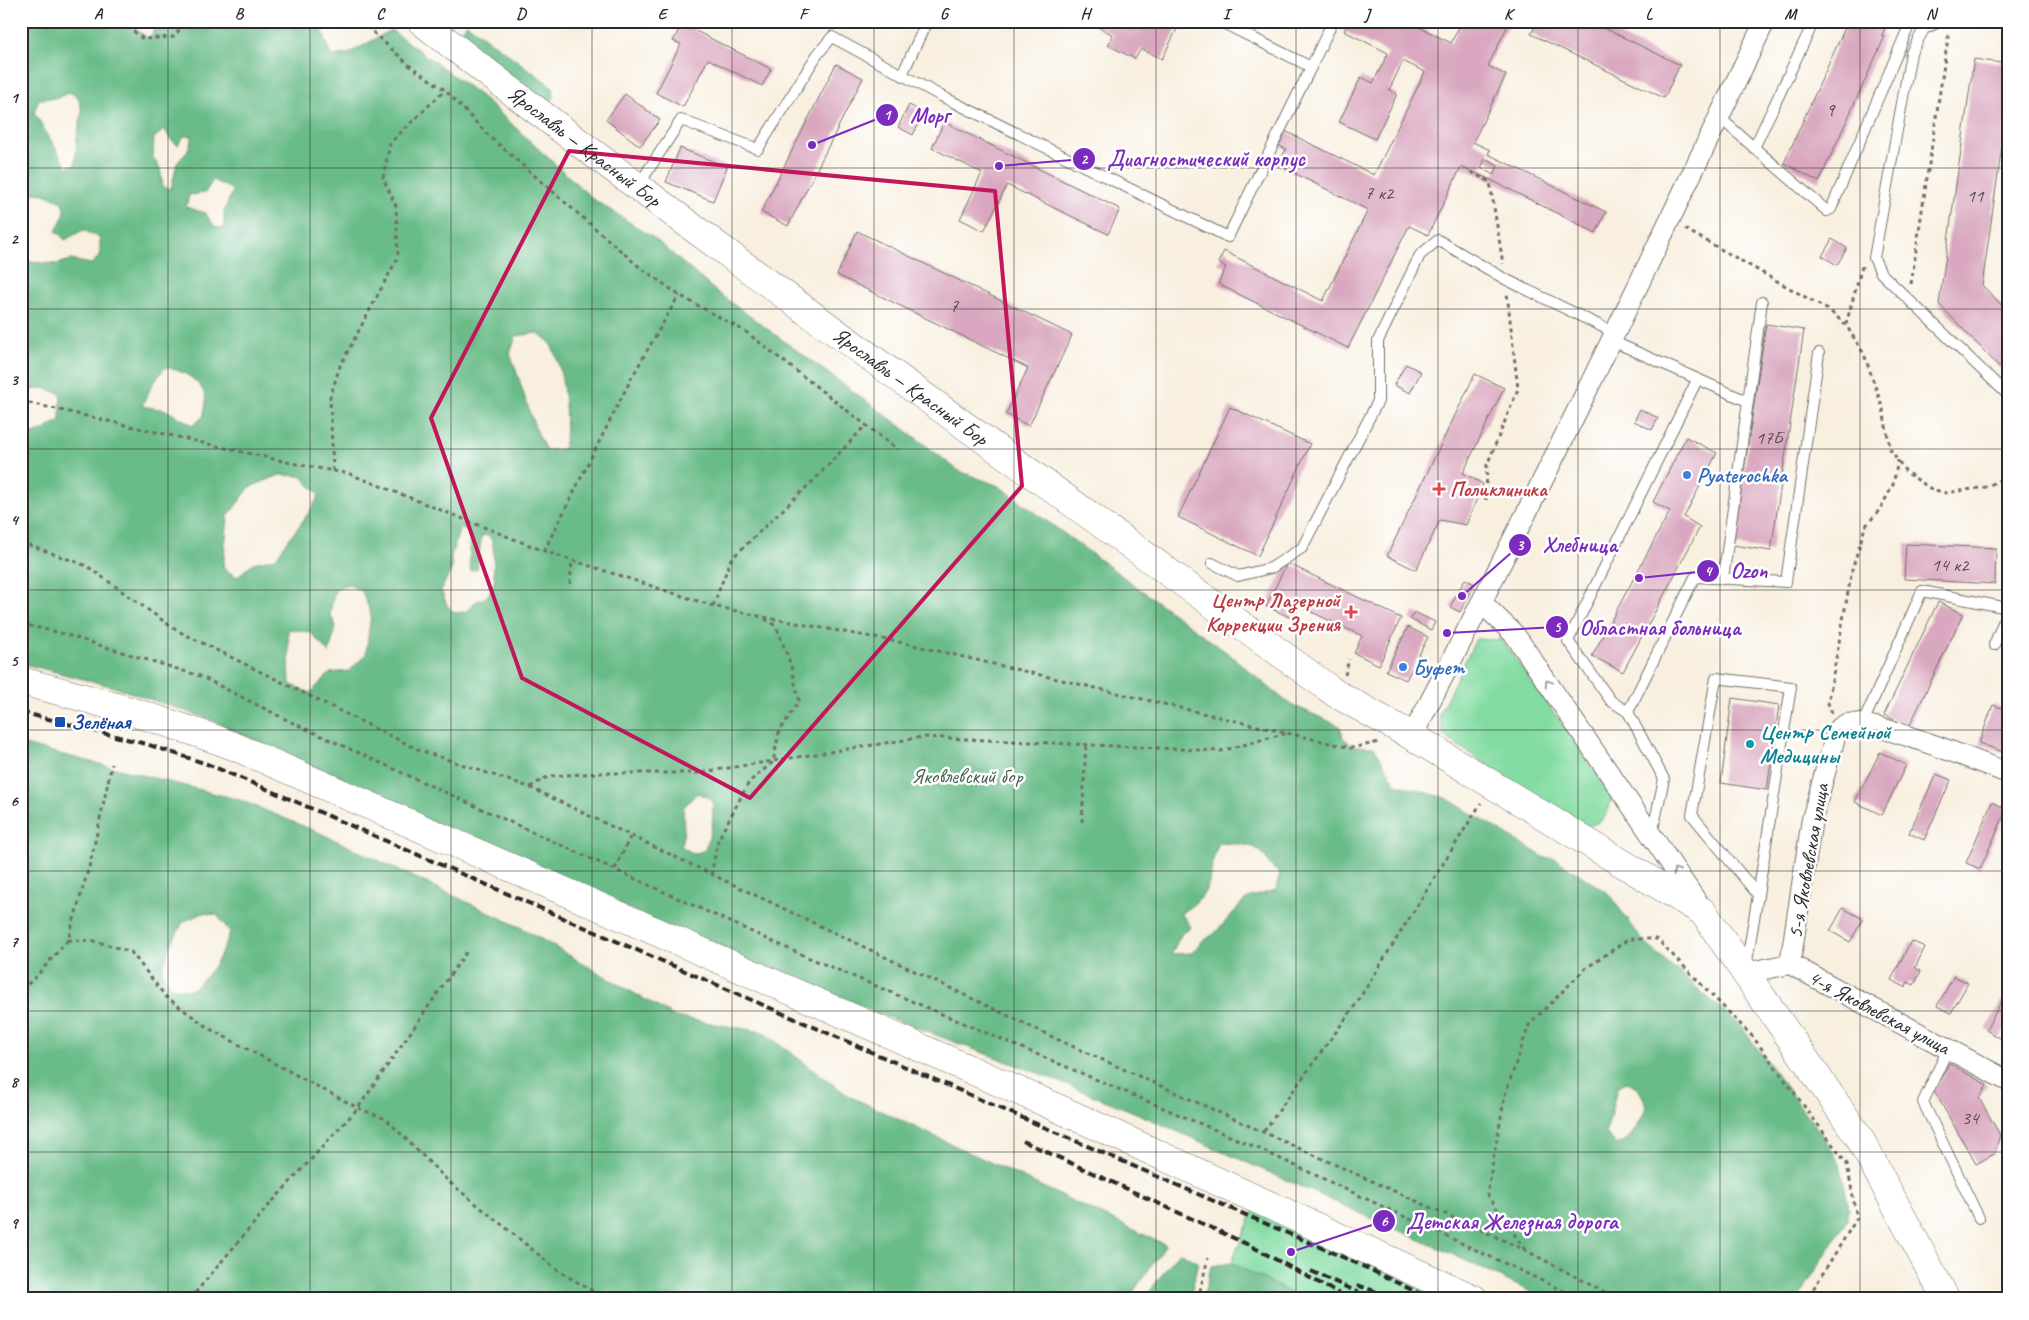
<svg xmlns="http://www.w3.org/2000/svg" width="2029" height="1320" font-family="Caveat,sans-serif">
  <rect width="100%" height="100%" fill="#fff"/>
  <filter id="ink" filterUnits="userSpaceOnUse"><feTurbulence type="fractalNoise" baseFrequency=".02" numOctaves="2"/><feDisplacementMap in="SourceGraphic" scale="10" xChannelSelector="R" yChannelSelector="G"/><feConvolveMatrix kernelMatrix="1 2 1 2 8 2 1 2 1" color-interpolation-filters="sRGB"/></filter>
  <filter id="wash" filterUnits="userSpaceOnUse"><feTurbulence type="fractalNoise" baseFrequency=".0096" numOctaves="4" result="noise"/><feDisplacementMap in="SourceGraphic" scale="20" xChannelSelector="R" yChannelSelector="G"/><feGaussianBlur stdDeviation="1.12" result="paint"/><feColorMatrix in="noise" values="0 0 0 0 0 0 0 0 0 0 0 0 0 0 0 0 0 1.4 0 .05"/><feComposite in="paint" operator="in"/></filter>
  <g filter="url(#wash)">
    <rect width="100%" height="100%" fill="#f8efdf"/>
    <g fill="#82dca2" stroke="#568466">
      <path d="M1476,639l26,1 110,155c-5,23 -7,27 -31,33l-137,-92 -5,-22z"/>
      <path d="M1254,1210l194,89h-145l-72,-36z"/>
    </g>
    <g fill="#69bc88" stroke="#4a745a" fill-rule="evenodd">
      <path d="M21,21h105l23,18 10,-18h166l-3,8 9,27 17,-2 43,-24 90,66 112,103 61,39 60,52 185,135 60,46 40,15 231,169 58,48 52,23 3,12 11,8 20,1 22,37 50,14 99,60h9l54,35 36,49 96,83 86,116 14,23 9,44 -2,12 -49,79h-253l-89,-43 -322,-144 -94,-38 -251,-94 -370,-164 -210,-97 -95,-32 -93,-24v-231l9,3 14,-5 16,-10 1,-26 -17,-6 -23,4v-135l9,5 27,2 14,-4 20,4 9,-8v-18l-17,-8 -18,10 -9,-9 9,-18 -3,-11 -17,-8 -21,-2 -3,4zM69,92l9,5 4,14 -5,27 -2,27 -8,2 -33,-55 5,-13 19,-1zM165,129l5,10 8,6 6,-9h9l-6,16 -10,11 -6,26 -8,-2 -3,-18 -7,-12 1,-19zM213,180l20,10 -9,22v16l-9,-1 -10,-14 -19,-6 3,-12 16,-2zM537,333c4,3 12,7 14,12 14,26 17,76 13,104l-18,1c-17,-30 -23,-64 -36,-96l6,-18zM165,367c17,3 39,14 41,34 0,5 -2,12 -3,16l-10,8 -27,-15 -24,-4 9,-19zM280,475l21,1 18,19c-10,22 -30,41 -43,63l-23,5 -16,14 -14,-9 5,-52 22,-29zM460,527l8,4c6,18 -2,22 3,40l6,-2 5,-34 8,1c7,14 1,28 5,44l-8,17 -14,6 -7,9 -11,1 -8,-8 -6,-15 11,-22 -1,-11zM349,585l13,6 9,23 -5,40 -17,17 -19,2 -20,20 -20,-9 -2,-55 22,3 19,21 7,-27 -6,-12 5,-24zM697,793l14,5c5,18 0,34 -6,52l-11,4 -13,-8 3,-15 -1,-23zM1219,843c12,1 35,0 43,10 9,11 4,11 18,20l-4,17 -29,8 -33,36 -14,9 -8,10 -21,1 11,-21 9,-6 -10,-14c39,-24 23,-36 38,-70zM1625,1082l13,6 9,17c-7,17 -13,34 -31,40l-10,-12 11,-45z"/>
      <path d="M467,24l86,63 1,11 -10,7 -82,-63v-14z"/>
      <path d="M21,744l219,56 80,33 202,95 153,89 88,15 86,64 317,149 -38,54h-1107v-383l5,-8 -5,-11zM203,913l14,2 13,17c-10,27 -17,40 -39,58l-20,-3 -9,-16 6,-21 15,-28z"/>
      <path d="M1179,1252l19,10 -8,37h-46z"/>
      <path d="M1231,1263l72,36h-100l8,-33z"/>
    </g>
    <g id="blocks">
      <g fill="#d9a7bf" fill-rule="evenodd">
        <path d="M1087,21h94l-19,38 -21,-10 -6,10 -27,-14 5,-10z"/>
        <path d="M1349,21h58l44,22 11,-22h48l-22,45 18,9 -33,67 17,8 -2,4 118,58 -10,21 -105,-53 -30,-13 -33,68 -19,-9 -61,122 -130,-64 8,-17 -8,-4 6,-12 99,50 45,-91 -90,-45 8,-16 -10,-5 7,-14 91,45 51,-103 -22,-11 -14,29 8,4 -22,45 -36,-17 22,-45 12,6 15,-30 -44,-22zM1485,159l13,7 -4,9 -13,-7z"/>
        <path d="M1538,21h52l90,44 -16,33 -133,-64z"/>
        <path d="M1848,21h40l-6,14 3,1 -66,146 -35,-19z"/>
        <path d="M682,24l89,45 -9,17 -54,-27 -25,48 -27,-14 25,-49 -8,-3z"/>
        <path d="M1974,59l34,5v40l-26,181 26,27v64l-69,-72z"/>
        <path d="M836,64l27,14 -75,148 -27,-14z"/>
        <path d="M625,94l35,26 -20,26 -34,-26z"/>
        <path d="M909,105l15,8 -11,22 -15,-8z"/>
        <path d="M944,122l176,87 -12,25 -101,-49 -23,46 -24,-12 22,-46 -50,-25z"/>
        <path d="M680,148l47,19 -14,34 -47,-19z"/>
        <path d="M857,231l215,104 -43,91 -23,-12 22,-46 -191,-93z"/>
        <path d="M1832,239l15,9 -10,17 -15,-9z"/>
        <path d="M1766,324l38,6 -33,221 -38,-6z"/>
        <path d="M1406,364l15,8 -11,21 -16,-8z"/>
        <path d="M1475,374l29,14 -41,85 20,11 -17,41 -26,-5 -24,50 -29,-14z"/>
        <path d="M1230,407l80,37 -52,112 -80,-39z"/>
        <path d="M1640,409l18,9 -6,12 -18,-9z"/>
        <path d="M1686,437l31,16 -33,64 16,10 -77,145 -31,-16 78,-145 -17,-9z"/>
        <path d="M1906,544l90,4 -1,36 -91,-5z"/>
        <path d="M1287,563l114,55 -22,47 -25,-12 8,-17 -65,-31 -6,13 -25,-12z"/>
        <path d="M1465,579l9,5 -14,28 -10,-5z"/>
        <path d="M1938,602l25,12 -54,113 -25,-12z"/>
        <path d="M1414,612l21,10 -4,8 -21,-11z"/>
        <path d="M1408,627l20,10 -22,43 -20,-9z"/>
        <path d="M1732,698l47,7 -12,85 -46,-7z"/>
        <path d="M1993,705l15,5v30l-5,12 -24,-9z"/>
        <path d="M1880,752l26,13 -24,50 -27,-13z"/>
        <path d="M1936,774l15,6 -27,60 -15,-7z"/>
        <path d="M1992,802l15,7 -27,60 -14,-6z"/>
        <path d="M1843,908l20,11 -13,23 -20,-11z"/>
        <path d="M1911,941l14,6 -10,21 6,3 -7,14 -6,-3 -3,5 -14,-7z"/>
        <path d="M1954,976l14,7 -17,30 -14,-7z"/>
        <path d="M2002,1000l6,3v20l-8,15 -14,-8z"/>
        <path d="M1949,1063l38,22 -8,13 21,37 -6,19 -18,10 -43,-75 4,-2z"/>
      </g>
    </g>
  </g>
  <g filter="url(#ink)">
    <use href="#blocks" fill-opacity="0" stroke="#73706a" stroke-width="1"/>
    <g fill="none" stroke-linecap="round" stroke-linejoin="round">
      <defs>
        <g id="lane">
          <path d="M1219,21l92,46 22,-46"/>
          <path d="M1941,21l-17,8 -13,24 -37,205 7,15 127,122"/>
          <path d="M902,75l25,-54"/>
          <path d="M1719,117l108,94 4,-2 80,-188"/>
          <path d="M1754,148l60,-127"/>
          <path d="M638,186l43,-66 77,29 59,-94 15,-18 109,59 287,141 83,-170"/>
          <path d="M1612,341l135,60"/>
          <path d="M1212,563l26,13 33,-8 31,-20 76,-147v-60l42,-86 18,-15 67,39 110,54"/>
          <path d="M1723,579l39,-277"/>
          <path d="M1994,645l14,-35"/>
          <path d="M1628,712l-17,-11 -43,-60 129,-261"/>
          <path d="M1862,725l60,-134 86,17"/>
          <path d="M1652,834l12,-55 -36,-67 67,-135 91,5 33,-229"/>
          <path d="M1746,967l12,-72 33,-208 -75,-9 -24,137 66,80"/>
          <path d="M1948,1049l-25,53 56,116"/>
        </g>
        <g id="street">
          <path d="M1482,603l33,32 186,273"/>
          <path d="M1412,736c124,-235 238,-475 353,-715"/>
          <path d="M1790,964l22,-145 25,-89c2,-1 6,-5 10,-6 24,-6 132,38 161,49"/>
          <path d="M1745,973l45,-9 218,117"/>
        </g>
        <g id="secondary">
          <path id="s1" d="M421,21c297,233 609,449 914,672l77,43 291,176 156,225 87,162"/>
          <path d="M21,681c73,19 145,39 215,66l817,359 421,193"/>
        </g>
      </defs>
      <use href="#lane" stroke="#73706a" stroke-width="12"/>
      <use href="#street" stroke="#73706a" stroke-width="22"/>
      <use href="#secondary" stroke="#73706a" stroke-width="29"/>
      <g stroke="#73706a" stroke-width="3" stroke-dasharray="4 4" stroke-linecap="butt">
        <path d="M121,21l22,18 30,-2 15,-16"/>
        <path d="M361,21l49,45 35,24 44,46 148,129 42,30 67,37 152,118"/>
        <path d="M1471,172l19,10 13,82"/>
        <path d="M1685,229l145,82 16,14 18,29 19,55 7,40 16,23 25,17 15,4 40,-6 22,-11"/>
        <path d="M1911,284l38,-253"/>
        <path d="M1846,324l17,-61"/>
        <path d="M21,401l270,62 59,11 194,77 169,55 50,11 141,26 447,105 29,-6"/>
        <path d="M333,471l-3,-74 10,-31 58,-109 -2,-51 -13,-28 7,-35 55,-53"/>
        <path d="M1486,500l1,-35 31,-76 -11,-96"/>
        <path d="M21,542l66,24 89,64 243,120 110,37 534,255 462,208 93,49"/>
        <path d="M544,551l88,-174 47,-82"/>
        <path d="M570,584l2,-24"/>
        <path d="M713,606l18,-47 82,-78 53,-56"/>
        <path d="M21,624l36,8 143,44 93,47 505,230 455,193 328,153"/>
        <path d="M1345,675l4,-16"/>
        <path d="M1832,713l-4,-10 24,-133 13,-43 15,-18 13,-24 5,-25"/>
        <path d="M530,787l19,-11 49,-3h99l226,-36 298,14 66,-18"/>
        <path d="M1082,822l4,-79"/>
        <path d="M615,869l15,-32"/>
        <path d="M711,875l7,-35 31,-58 24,-20 6,-30 20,-31 -8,-36 -15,-39 -11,-7"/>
        <path d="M68,940l27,1 36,11 35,45 44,32 148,79 28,11 62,62 112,91 46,27"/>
        <path d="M21,989l12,-9 35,-40 23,-80 21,-96"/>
        <path d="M1264,1131l90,-124 127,-204"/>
        <path d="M1525,1250l-38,-56 18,-99 24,-70 57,-57 43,-29h28l96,98 94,127 10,54 -50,81"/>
        <path d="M190,1299l81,-96 87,-95 109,-157"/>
        <path d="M1198,1299l10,-41"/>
      </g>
      <use href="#lane" stroke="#fff" stroke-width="10"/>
      <use href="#street" stroke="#fff" stroke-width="20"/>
      <use href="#secondary" stroke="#fff" stroke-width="28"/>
      <g stroke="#2b2b2b" stroke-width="4" stroke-dasharray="8 4" stroke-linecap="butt">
        <path d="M21,712l125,32 61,20 55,23 1092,475 77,37"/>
        <path d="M1023,1141l228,105 98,53"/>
        <path d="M1311,1271l62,28"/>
        <path d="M1357,1285l41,14"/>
      </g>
    </g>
    <defs><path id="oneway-chevron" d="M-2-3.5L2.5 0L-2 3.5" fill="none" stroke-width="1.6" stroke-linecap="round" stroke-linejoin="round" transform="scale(1.25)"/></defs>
    <g stroke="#a0a0a0">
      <use href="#oneway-chevron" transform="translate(1548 683) rotate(-124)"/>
      <use href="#oneway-chevron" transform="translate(1676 871) rotate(-124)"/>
    </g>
  </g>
  <path fill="none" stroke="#c2185b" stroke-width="4" stroke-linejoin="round" d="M569,151l426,40 27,295 -272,312 -228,-120 -91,-260z"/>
  <path fill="none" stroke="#2b2b2b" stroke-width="1" stroke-opacity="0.55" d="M168,21v1278M310,21v1278M451,21v1278M592,21v1278M732,21v1278M874,21v1278M1014,21v1278M1156,21v1278M1296,21v1278M1438,21v1278M1578,21v1278M1720,21v1278M1860,21v1278M21,168h1987M21,309h1987M21,449h1987M21,590h1987M21,730h1987M21,871h1987M21,1011h1987M21,1152h1987"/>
  <g fill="#3f7fe0" stroke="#fff" stroke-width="2">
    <circle cx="1687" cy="475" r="5"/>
    <circle cx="1403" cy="667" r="5"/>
  </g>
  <g fill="#e0444e" stroke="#fff" stroke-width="2">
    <path d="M1436.5 481.5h5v5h5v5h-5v5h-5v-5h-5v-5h5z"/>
    <path d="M1348.5 604.5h5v5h5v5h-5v5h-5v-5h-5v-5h5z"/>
  </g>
  <rect fill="#1a4fb4" stroke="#fff" stroke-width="2" x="54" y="716" width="12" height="12" rx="2.5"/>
  <circle fill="#0f9aa8" stroke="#fff" stroke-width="2" cx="1750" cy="744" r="5"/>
  <g text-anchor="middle" stroke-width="5" stroke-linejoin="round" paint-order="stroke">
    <g font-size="19" fill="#564a50">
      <text x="1830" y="116">9</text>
      <text x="1379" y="199">7 к2</text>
      <text x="1975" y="202">11</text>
      <text x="954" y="312">7</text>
      <text x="1769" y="444">17Б</text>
      <text x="1950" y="571">14 к2</text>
      <text x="1970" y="1124">34</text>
    </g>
    <g font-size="21" fill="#2b2b2b" stroke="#fff">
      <text dy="7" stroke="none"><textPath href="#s1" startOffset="206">Ярославль — Красный Бор</textPath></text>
      <text dy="7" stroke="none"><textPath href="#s1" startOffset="611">Ярославль — Красный Бор</textPath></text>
      <text transform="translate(1808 861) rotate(-80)" y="7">5-я Яковлевская улица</text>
      <text transform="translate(1879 1012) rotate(28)" y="7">4-я Яковлевская улица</text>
    </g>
    <g font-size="21" font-weight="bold" fill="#366cbe" stroke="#fff" text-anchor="start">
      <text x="1697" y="482">Pyaterochka</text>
      <text x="1413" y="674">Буфет</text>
    </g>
    <g font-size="21" font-weight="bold" fill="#be3a42" stroke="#fff" text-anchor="start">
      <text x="1450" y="496">Поликлиника</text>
      <text x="1340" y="607" text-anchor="end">Центр Лазерной<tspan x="1340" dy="24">Коррекции Зрения</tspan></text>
    </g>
    <g font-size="21" font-weight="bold" fill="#164399" stroke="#fff" text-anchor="start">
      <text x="71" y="729">Зелёная</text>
    </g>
    <g font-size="21" font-weight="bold" fill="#0d838f" stroke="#fff" text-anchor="start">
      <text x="1760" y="739">Центр Семейной<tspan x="1760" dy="24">Медицины</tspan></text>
    </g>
    <g font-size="21" fill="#45604f" stroke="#fff">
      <text x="967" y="783">Яковлевский бор</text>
    </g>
  </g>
  <path fill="none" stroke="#7b2cbf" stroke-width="2" d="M812 145L887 115M999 166L1084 159M1462 596L1520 545M1639 578L1708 571M1447 633L1557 627M1291 1252L1384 1221"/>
  <g fill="#7b2cbf" stroke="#fff" stroke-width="2">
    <circle cx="812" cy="145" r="5"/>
    <circle cx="999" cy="166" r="5"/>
    <circle cx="1462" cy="596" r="5"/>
    <circle cx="1639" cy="578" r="5"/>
    <circle cx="1447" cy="633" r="5"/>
    <circle cx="1291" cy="1252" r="5"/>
    <circle cx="887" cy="115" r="12"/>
    <circle cx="1084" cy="159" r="12"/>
    <circle cx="1520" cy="545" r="12"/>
    <circle cx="1708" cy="571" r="12"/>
    <circle cx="1557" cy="627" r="12"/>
    <circle cx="1384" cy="1221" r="12"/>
  </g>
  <g font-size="15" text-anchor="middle" font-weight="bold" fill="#fff">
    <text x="887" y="120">1</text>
    <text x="1084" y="164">2</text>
    <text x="1520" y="550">3</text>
    <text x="1708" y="576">4</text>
    <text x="1557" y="632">5</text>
    <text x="1384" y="1226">6</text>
  </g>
  <g font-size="22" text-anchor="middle" font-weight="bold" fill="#7b2cbf" stroke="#fff" stroke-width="5" stroke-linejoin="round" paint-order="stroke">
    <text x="930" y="123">Морг</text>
    <text x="1206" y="166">Диагностический корпус</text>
    <text x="1580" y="552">Хлебница</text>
    <text x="1749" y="578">Ozon</text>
    <text x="1660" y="635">Областная больница</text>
    <text x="1512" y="1229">Детская Железная дорога</text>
  </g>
  <rect width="2029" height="1320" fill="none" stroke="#fff" stroke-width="55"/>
  <rect x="28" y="28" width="1974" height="1264" fill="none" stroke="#2b2b2b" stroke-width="2"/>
  <g font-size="16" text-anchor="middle" font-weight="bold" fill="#2b2b2b">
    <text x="98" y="19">A</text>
    <text x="239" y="19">B</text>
    <text x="380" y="19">C</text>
    <text x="521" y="19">D</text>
    <text x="662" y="19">E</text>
    <text x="803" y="19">F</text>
    <text x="944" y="19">G</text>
    <text x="1085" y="19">H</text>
    <text x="1226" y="19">I</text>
    <text x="1367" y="19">J</text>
    <text x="1508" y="19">K</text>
    <text x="1649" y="19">L</text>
    <text x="1790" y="19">M</text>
    <text x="1931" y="19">N</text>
    <text x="14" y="103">1</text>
    <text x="14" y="244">2</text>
    <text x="14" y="385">3</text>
    <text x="14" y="525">4</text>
    <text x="14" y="666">5</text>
    <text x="14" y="806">6</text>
    <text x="14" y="947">7</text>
    <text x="14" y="1087">8</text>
    <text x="14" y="1228">9</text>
  </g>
</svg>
